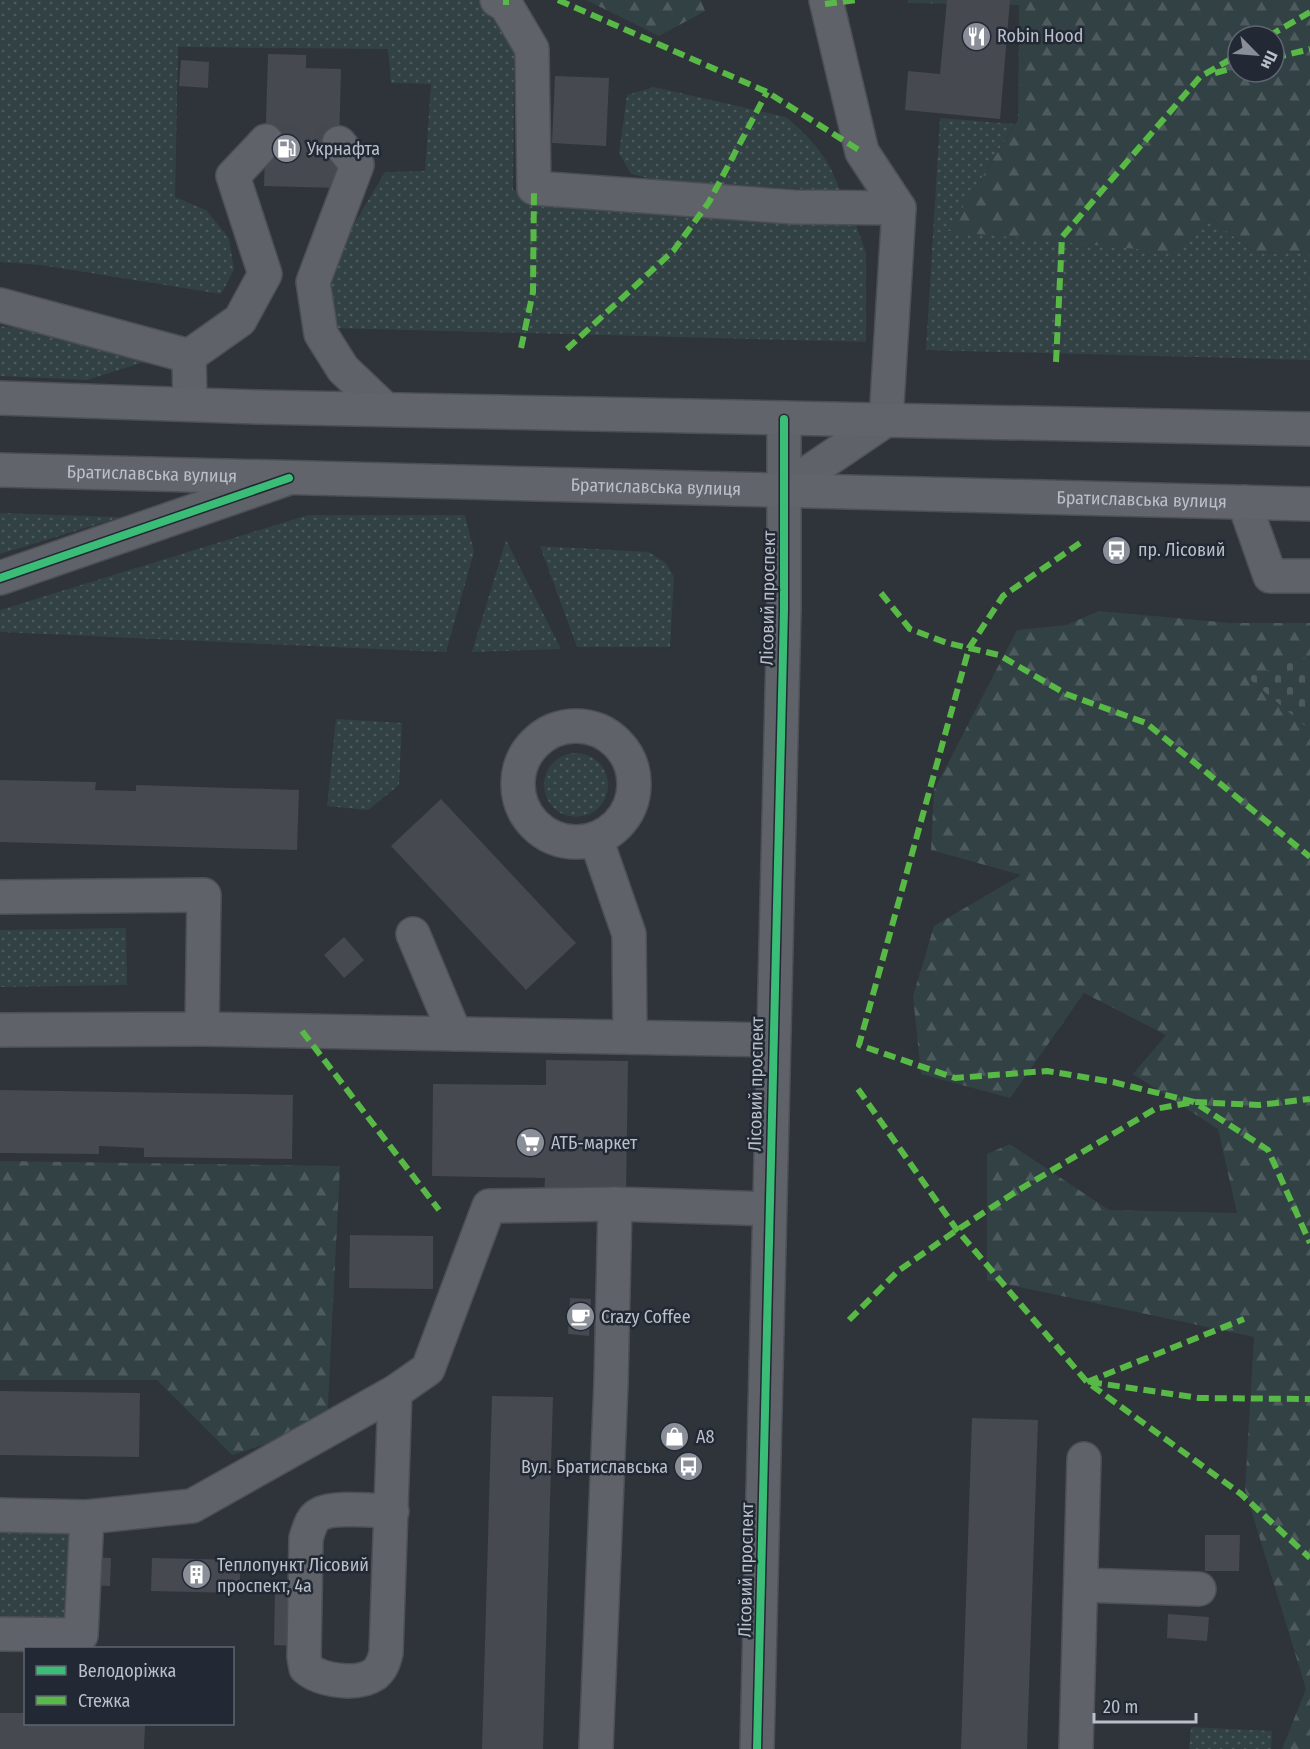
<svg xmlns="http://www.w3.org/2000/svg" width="1310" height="1749" font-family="'Fira Sans Condensed',sans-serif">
  <defs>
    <pattern id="grass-dots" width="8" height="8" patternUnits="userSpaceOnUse" patternTransform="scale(1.5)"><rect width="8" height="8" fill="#324144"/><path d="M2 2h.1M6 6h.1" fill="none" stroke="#4e5b5e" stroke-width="1.8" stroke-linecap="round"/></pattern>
    <pattern id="forest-firs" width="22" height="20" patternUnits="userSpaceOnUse" patternTransform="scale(1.5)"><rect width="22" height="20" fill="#324144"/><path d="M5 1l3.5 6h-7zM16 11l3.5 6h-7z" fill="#4e5b5e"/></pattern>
    <pattern id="cemetery-stones" width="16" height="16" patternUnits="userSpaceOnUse" patternTransform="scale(1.5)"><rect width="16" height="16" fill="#324144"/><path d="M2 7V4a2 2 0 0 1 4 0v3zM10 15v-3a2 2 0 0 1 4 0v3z" fill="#4e5b5e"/></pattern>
  </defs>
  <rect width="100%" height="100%" fill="#2f333a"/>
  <g fill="url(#grass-dots)">
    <path d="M0,0h484l30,40 -1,150 171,17 169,9 13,37v89l-534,-14 -7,-55 60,-101 40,-1 6,-87 -40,-1 -3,-34 -210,-2 -3,150 31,13 23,28 5,32 -13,24 -180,-29 -41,-3z"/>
    <path d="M654,87l132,30c26,22 43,41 54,74l-179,-10 -30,-7 -12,-21 8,-58z"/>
    <path d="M940,118l75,6 -67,108 259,-16 48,37 55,-2v109l-384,-10z"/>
    <path d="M0,326l30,4 114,32 -57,18 -87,-4z"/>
    <path d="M0,513l121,4 -121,37z"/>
    <path d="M308,515h157l9,37 -28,100 -446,-20v-22z"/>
    <path d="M506,540l55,109 -89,3z"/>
    <path d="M540,546l109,6 17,11 8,14 -4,70h-93z"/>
    <path d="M336,719l66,4 -3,62 -31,25 -41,-4z"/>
    <circle cx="576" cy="785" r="32"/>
    <path d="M126,928l1,57 -127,2v-57z"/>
    <path d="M0,1527l74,2 -3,96 -71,-2z"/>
    <path d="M1191,1727l81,4 -1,18h-82z"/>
  </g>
  <g fill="url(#forest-firs)" fill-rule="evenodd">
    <path d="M586,0h115l4,11 -46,25z"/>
    <path d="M908,0h402v251l-55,2 -48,-37 -29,37 -230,-22 70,-111 1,-115 -112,-2zM1238,36h36v36h-36z"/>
    <path d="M1099,611l132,12h79v1126h-28l24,-60 -61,-199 9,-153 -267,-57v-126l23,-10 99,66 128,3 -19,-84 -85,-55 33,-39 -82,-42 -74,105 -89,-24 -8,-78 21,-70 87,-51 -90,-25 3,-60 83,-160 49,-5z"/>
    <path d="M0,1161l340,5 -13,258 -95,31 -75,-75h-157z"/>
  </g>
  <path fill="url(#cemetery-stones)" d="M1310,656v74l-63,-53z"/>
  <g fill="#46494f">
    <path d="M947,0h63l-10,119 -95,-9 3,-39 32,3z"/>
    <path d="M268,54l38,1v13l35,1 -3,119 -74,-2z"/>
    <path d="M181,60l28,2 -1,26 -29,-2z"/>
    <path d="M555,76l54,2 -3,68 -54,-3z"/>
    <path d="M0,780l96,2 -1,8 41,1v-6l163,5 -2,60 -297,-8z"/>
    <path d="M441,799l135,144 -50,47 -135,-144z"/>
    <path d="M344,937l20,23 -20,18 -20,-23z"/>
    <path d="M546,1060l82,1 -2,135 -82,-2 1,-16 -113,-2 1,-92 113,1z"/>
    <path d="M0,1090l293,5 -1,64 -148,-2v-9l-45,-2v8l-99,-1z"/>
    <path d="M350,1235l83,1v53l-84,-1z"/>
    <path d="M570,1298l21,1 -2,37 -21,-2z"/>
    <path d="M0,1391l140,2 -1,64 -139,-2z"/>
    <path d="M492,1396l61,1 -10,352h-61z"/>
    <path d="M972,1418l66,2 -11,329h-66z"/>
    <path d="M1205,1535h35l-1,36h-34z"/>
    <path d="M91,1557l20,1 -1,28 -20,-1z"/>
    <path d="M152,1558l89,2 -2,33 -88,-2z"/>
    <path d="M275,1588h22l-1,58 -22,-1z"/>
    <path d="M1168,1614l41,3 -2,24 -40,-3z"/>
    <path d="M0,1713h26v11h119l-1,25h-144z"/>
  </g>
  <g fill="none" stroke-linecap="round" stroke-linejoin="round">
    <path stroke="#44484f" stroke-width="33" stroke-dasharray="33 16" stroke-linecap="butt" d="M266,141l73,2"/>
    <defs>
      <g id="minor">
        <path d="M497,0l9,5 26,44 2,139 259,19 106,1"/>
        <path d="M339,143l18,22 -44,117 8,52 22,35 42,40"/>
        <path d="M0,305l189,51 51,-36 25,-46 -32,-98 33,-35"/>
        <path d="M189,356l1,48"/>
        <path d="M784,489l102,-69 13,-212 -37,-56 -36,-152"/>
        <path d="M1244,502l26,74h40"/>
        <path d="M0,578l289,-100"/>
        <circle cx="576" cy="784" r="58"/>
        <path d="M596,839l33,95 1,103"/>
        <path d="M0,897l204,-2 -2,134 -202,1"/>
        <path d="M413,934l42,100"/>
        <path d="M202,1029l570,11"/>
        <path d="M392,1511c-17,0 -58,-5 -72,3 -9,4 -11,16 -14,24l-2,119 2,11c15,13 52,18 69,6 7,-6 9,-13 11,-21l9,-261"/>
        <path d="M0,1515l87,2 105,-11 203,-114 33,-23 61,-163 126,-2 154,5"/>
        <path d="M1081,1585l118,4"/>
        <path d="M0,1634l81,1 6,-118"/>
        <path d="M596,1749l15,-366 4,-179"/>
        <path d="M757,1749l27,-1139v-191"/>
        <path d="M1076,1749l8,-290"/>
      </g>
      <g id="major">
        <path d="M0,398l257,9 1053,22"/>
        <path id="s1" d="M0,470l1310,34"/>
      </g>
    </defs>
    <use href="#minor" stroke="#4c4f54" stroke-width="36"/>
    <use href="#major" stroke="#4c4f56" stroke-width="36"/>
    <use href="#minor" stroke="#5f6268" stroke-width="33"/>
    <use href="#major" stroke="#61646a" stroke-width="33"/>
    <g stroke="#58b947" stroke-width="6" stroke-dasharray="12 6" stroke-linecap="butt">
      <path d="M558,0l209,92 95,60"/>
      <path d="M825,4l31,-4"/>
      <path d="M506,5v-5"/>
      <path d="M1269,36l41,-24"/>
      <path d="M1274,58l36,-9"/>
      <path d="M1215,73l23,-6"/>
      <path d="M521,348l12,-56 1,-104"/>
      <path d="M567,349l107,-99 35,-48 58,-110"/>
      <path d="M1056,362l6,-125 138,-160 38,-22"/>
      <path d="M1080,543l-77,53 -34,52 -110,397 96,33 92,-7 66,11 81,20 74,48 42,93"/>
      <path d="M881,593l29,36 37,14 52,12 67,39 80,29 164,134"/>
      <path d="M302,1031l137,179"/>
      <path d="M858,1089l99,141 130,152 154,112 69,64"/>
      <path d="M849,1320l49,-49 59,-41 60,-39 138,-82 39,-7 65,3 51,-6"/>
      <path d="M1087,1382l157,-63"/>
      <path d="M1090,1382l109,16 111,1"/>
    </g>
    <defs>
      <g id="cycleway">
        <path d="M0,578l289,-100"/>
        <path d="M757,1749l27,-1139v-191"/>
      </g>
    </defs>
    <use href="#cycleway" stroke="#222934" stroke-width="11"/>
    <use href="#cycleway" stroke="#3abd76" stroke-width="8"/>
  </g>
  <defs>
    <symbol id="restaurant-disc" viewBox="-11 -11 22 22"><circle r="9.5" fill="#898e97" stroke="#222934"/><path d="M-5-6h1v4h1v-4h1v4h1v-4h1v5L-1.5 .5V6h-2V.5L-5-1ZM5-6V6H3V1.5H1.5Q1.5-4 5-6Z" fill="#fff"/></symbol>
    <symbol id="fuel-disc" viewBox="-11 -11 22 22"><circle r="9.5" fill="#898e97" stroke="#222934"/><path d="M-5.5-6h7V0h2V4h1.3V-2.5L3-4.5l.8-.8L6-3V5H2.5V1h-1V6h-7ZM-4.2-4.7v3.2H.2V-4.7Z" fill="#fff"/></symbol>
    <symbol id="bus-disc" viewBox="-11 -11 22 22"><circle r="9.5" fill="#898e97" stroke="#222934"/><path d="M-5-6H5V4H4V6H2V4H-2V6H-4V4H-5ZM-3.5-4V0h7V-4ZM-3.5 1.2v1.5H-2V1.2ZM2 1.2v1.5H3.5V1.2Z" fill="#fff"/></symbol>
    <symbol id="supermarket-disc" viewBox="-11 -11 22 22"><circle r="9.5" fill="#898e97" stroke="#222934"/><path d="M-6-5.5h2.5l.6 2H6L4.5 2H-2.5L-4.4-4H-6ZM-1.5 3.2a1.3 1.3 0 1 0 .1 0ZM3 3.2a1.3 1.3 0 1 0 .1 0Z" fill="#fff"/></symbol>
    <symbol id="cafe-disc" viewBox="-11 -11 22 22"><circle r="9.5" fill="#898e97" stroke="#222934"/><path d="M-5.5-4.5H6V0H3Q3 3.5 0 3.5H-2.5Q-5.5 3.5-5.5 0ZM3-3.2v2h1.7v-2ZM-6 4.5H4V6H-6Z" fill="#fff"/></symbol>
    <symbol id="shop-disc" viewBox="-11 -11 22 22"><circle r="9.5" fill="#898e97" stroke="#222934"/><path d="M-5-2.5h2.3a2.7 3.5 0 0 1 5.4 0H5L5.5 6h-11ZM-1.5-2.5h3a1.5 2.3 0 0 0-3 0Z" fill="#fff"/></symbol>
    <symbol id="building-disc" viewBox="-11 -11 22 22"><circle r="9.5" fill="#898e97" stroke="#222934"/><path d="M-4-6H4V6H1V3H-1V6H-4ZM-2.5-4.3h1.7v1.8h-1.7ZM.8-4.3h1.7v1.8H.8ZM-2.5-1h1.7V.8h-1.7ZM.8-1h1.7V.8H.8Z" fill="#fff"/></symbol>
  </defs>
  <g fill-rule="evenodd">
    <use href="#restaurant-disc" x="960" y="20" width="33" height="33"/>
    <use href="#fuel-disc" x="270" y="132" width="33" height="33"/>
    <use href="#bus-disc" x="1100" y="534" width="33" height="33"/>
    <use href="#supermarket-disc" x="514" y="1126" width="33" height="33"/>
    <use href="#cafe-disc" x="564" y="1300" width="33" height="33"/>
    <use href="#shop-disc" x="658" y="1420" width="33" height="33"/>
    <use href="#bus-disc" x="672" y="1450" width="33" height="33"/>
    <use href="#building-disc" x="180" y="1558" width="33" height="33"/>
  </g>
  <g text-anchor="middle" stroke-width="5" stroke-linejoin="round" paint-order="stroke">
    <g font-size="18" fill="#babfc9" stroke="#222934" text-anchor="start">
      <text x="997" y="42">Robin Hood</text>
      <text x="307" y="155">Укрнафта</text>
      <text x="1138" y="556">пр. Лісовий</text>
      <text x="551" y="1149">АТБ-маркет</text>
      <text x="601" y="1323">Crazy Coffee</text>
      <text x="696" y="1443">А8</text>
      <text x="668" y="1473" text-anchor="end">Вул. Братиславська</text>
      <text x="217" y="1571">Теплопункт Лісовий<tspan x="217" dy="21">проспект, 4а</tspan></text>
    </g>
    <g font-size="18" fill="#babfc9" stroke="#222934">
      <text dy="6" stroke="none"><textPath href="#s1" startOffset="152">Братиславська вулиця</textPath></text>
      <text dy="6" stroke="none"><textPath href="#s1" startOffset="656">Братиславська вулиця</textPath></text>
      <text dy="6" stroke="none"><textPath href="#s1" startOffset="1142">Братиславська вулиця</textPath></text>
      <text transform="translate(768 598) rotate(-89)" y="6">Лісовий проспект</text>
      <text transform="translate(756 1084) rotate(-89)" y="6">Лісовий проспект</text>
      <text transform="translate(746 1570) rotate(-89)" y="6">Лісовий проспект</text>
    </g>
  </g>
  <rect x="24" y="1647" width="210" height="78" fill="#222934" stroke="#5f6570" stroke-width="1.5"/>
  <rect x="36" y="1666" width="30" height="9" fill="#3abd76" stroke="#5f6570" stroke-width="1.5"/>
  <text x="78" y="1677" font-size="18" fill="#babfc9">Велодоріжка</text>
  <rect x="36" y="1696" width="30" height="9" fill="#58b947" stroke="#5f6570" stroke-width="1.5"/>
  <text x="78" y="1707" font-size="18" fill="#babfc9">Стежка</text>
  <g transform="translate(1256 54) rotate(115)"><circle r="28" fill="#222934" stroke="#5f6570" stroke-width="1.5"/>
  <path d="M0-4.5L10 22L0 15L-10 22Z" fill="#898e97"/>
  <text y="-9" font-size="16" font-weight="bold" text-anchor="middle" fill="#babfc9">Пн</text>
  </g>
  <path d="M1094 1713v9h102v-9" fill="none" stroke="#babfc9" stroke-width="3"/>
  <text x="1103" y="1713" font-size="18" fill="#babfc9" stroke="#222934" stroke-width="4.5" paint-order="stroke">20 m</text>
</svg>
